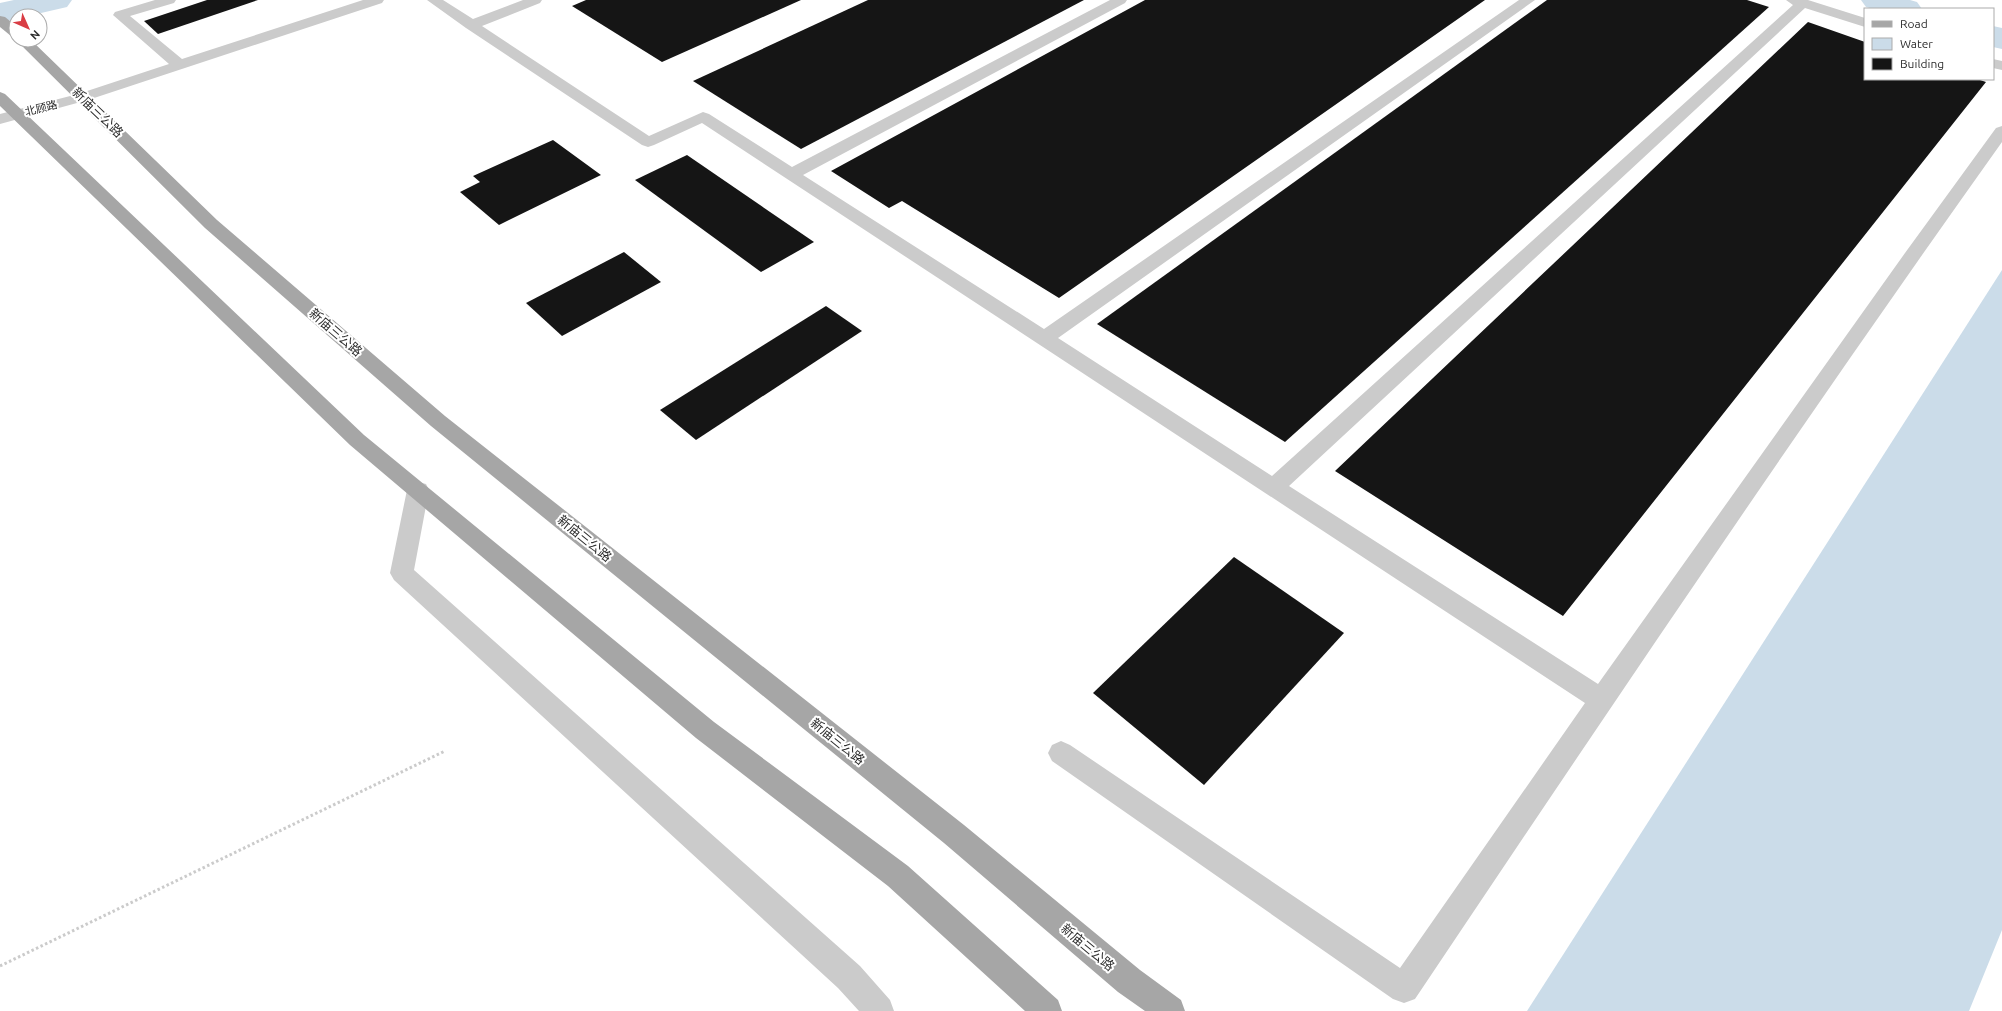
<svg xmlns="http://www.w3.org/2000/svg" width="2002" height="1011" font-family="Ubuntu,'Noto Sans SC',sans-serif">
  <rect width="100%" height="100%" fill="#fff"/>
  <path fill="#cbdce9" d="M2002,270v660l-33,81h-442z"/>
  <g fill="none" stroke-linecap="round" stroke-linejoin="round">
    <g fill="#cbdce9" fill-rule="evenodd">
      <path d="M14,0h58l-5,7 -39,9h-12v3l-16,4v-20z"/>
      <path d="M1861,0h49l7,2 5,7h-49l-7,-2z"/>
      <path d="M1993,26l9,2v21l-9,-2z"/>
    </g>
  </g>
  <g fill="#151515">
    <path d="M207,0h51l-100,34 -14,-13z"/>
    <path d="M586,0h215l-139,62 -90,-56z"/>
    <path d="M868,0h216l-283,149 -108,-68z"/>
    <path d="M1145,0h340l-426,298 -157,-97 -13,7 -58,-37z"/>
    <path d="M1547,0h200l22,7 -484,435 -188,-118z"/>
    <path d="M1808,22l57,20v37h112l9,3 -423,534 -228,-145z"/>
    <path d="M553,140l48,35 -102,50 -39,-33 20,-10 -7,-6z"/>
    <path d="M687,155l127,87 -53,30 -126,-92z"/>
    <path d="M624,252l37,30 -99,54 -36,-33z"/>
    <path d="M826,306l36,25 -166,109 -36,-30z"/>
    <path d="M1234,557l110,76 -140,152 -111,-92z"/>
  </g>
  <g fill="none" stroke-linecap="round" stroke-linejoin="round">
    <path stroke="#cbcbcb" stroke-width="3" stroke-dasharray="2.5 2.5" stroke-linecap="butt" d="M0,966l445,-215"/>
    <g fill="#cbcbcb" fill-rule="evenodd">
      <path d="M155,0h21l-2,3 -44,13 52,43 181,-59h21l-2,3 -294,97 -88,24v-10l78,-20 91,-30 -56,-49 2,-3z"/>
      <path d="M427,0h16l30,19 50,-19h19l-2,3 -58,23 167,110 54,-24 6,2 83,53 318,-167h17l-2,3 -322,172 241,154 475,-329h16l-477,338 214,138 521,-471 -7,-5h22l57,18v9l-60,-19 -516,478 309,198 307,-431 91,-125 6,-2v16c-201,282 -394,569 -587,857l-11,4 -11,-4 -341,-238 -4,-8 4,-8 9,-4 9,4 330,223 185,-265 -883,-580 -48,22 -6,2 -6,-2 -176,-117z"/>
      <path d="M1993,59l9,2v9l-9,-2z"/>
      <path d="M418,482l8,2 3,6 -15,80 446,396 30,34 4,11h-35l-21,-23 -444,-408 -4,-7 17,-83 3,-6z"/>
    </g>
    <g fill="#a6a6a6" fill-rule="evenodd">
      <path d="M0,16l5,1 11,9v11l-5,-1 -11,-9z"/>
      <path d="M16,40h15l186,180 228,196 519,409 176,145 41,30 4,11h-40l-27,-19 -174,-149 -513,-417 -226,-198z"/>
      <path d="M0,92l5,2 359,341 350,287 194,144 150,134 4,11h-37l-137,-125 -192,-148 -346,-293 -350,-339z"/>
    </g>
  </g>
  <g text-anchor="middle" stroke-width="4" stroke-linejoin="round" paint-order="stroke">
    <g font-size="11" fill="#2e2e2e" stroke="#fff">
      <text transform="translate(41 108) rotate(-14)" y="4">北顾路</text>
    </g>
    <g font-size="13" fill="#2e2e2e" stroke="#fff">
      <text transform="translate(98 112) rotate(44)" y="5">新庙三公路</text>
      <text transform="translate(336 332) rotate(41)" y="5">新庙三公路</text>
      <text transform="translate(585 538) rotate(39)" y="5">新庙三公路</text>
      <text transform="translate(838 741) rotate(39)" y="5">新庙三公路</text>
      <text transform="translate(1088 947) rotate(40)" y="5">新庙三公路</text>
    </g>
  </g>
  <rect x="1864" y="8" width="130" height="72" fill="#ffffff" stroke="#ababab"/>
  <rect x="1872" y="21" width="20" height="6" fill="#a6a6a6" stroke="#ababab"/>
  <text x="1900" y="28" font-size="12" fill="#2e2e2e">Road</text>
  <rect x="1872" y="38" width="20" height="12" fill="#cbdce9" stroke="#ababab"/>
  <text x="1900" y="48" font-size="12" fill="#2e2e2e">Water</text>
  <rect x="1872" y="58" width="20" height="12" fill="#151515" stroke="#ababab"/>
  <text x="1900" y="68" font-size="12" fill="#2e2e2e">Building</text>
  <g transform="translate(28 28) rotate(135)"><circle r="19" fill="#ffffff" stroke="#ababab"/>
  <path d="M0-3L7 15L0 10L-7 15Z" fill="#d93d44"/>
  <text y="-6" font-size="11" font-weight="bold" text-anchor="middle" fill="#2e2e2e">N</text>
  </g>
</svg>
